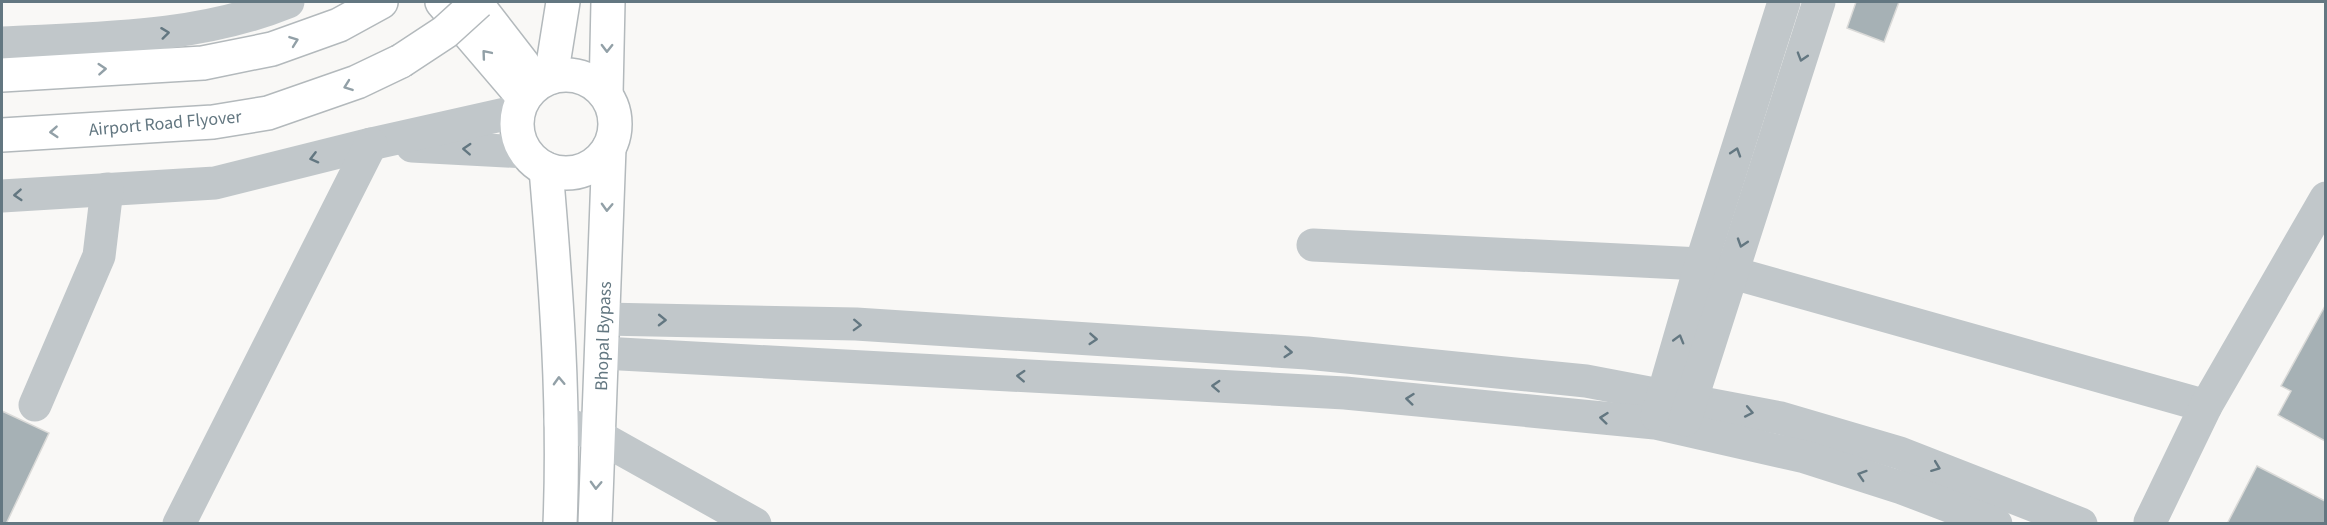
<svg xmlns="http://www.w3.org/2000/svg" width="2327" height="525" font-family="'Source Sans 3',sans-serif">
  <rect width="100%" height="100%" fill="#f9f8f6"/>
  <g fill="#a6b1b5" stroke="#dadad8" stroke-width="1.5">
    <path d="M1856,2h43l-15,40 -37,-14z"/>
    <path d="M2325,306v135l-47,-26 13,-24 -10,-5z"/>
    <path d="M2,411l47,22 -43,91h-4z"/>
    <path d="M2257,466l68,35v23h-98z"/>
  </g>
  <g fill="none" stroke-linecap="round" stroke-linejoin="round">
    <defs>
      <g id="major">
        <path d="M442,2l82,96"/>
        <path d="M475,2l48,62"/>
        <circle cx="566" cy="124" r="49"/>
        <path d="M2,75l201,-12 69,-14 67,-24 42,-23"/>
        <path d="M551,77l12,-75"/>
        <path d="M606,94l2,-92"/>
        <path d="M2,135l211,-13 55,-9 89,-31 44,-21"/>
        <path d="M546,169c10,117 19,236 14,355"/>
        <path d="M595,524l14,-376"/>
      </g>
    </defs>
    <use href="#major" stroke="#b3b9bc" stroke-width="36"/>
    <g stroke="#c1c7ca" stroke-width="33">
      <path d="M2,43c96,-5 195,-4 286,-41"/>
      <path d="M412,146l114,6"/>
      <path d="M2,196l213,-13 156,-39 148,-33"/>
      <path d="M1313,245l388,19 505,142"/>
      <path d="M603,319l253,5 451,29 279,28 195,37 119,35 181,71"/>
      <path d="M602,353l743,40 310,30 150,34 97,31 94,36"/>
      <path d="M35,405l64,-149 8,-67"/>
      <path d="M1657,416l44,-152 83,-262"/>
      <path d="M1685,420l134,-418"/>
      <path d="M560,421l38,15 157,88"/>
      <path d="M2150,522l56,-116 120,-208"/>
      <path d="M179,524l192,-380"/>
    </g>
    <use href="#major" stroke="#fff" stroke-width="33"/>
    <defs>
      <path id="major-bridge" d="M401,61l44,-29 33,-30"/>
    </defs>
    <use href="#major-bridge" stroke="#b3b9bc" stroke-width="36" stroke-linecap="butt"/>
    <use href="#major-bridge" stroke="#fff" stroke-width="33"/>
  </g>
  <defs><path id="oneway-chevron" d="M-2-3.5L2.5 0L-2 3.5" fill="none" stroke-width="1.6" stroke-linecap="round" stroke-linejoin="round" transform="scale(1.5)"/></defs>
  <g stroke="#637781">
    <use href="#oneway-chevron" transform="translate(165 33) rotate(-7)"/>
    <use href="#oneway-chevron" transform="translate(1802 57) rotate(107)"/>
    <use href="#oneway-chevron" transform="translate(467 149) rotate(-177)"/>
    <use href="#oneway-chevron" transform="translate(1736 152) rotate(-72)"/>
    <use href="#oneway-chevron" transform="translate(314 158) rotate(166)"/>
    <use href="#oneway-chevron" transform="translate(18 195) rotate(176)"/>
    <use href="#oneway-chevron" transform="translate(1742 243) rotate(108)"/>
    <use href="#oneway-chevron" transform="translate(662 320) rotate(1)"/>
    <use href="#oneway-chevron" transform="translate(857 325) rotate(2)"/>
    <use href="#oneway-chevron" transform="translate(1093 339) rotate(4)"/>
    <use href="#oneway-chevron" transform="translate(1679 339) rotate(-74)"/>
    <use href="#oneway-chevron" transform="translate(1288 352) rotate(4)"/>
    <use href="#oneway-chevron" transform="translate(1021 376) rotate(-177)"/>
    <use href="#oneway-chevron" transform="translate(1216 386) rotate(-177)"/>
    <use href="#oneway-chevron" transform="translate(1410 399) rotate(-174)"/>
    <use href="#oneway-chevron" transform="translate(1749 412) rotate(11)"/>
    <use href="#oneway-chevron" transform="translate(1604 418) rotate(-174)"/>
    <use href="#oneway-chevron" transform="translate(1936 467) rotate(21)"/>
    <use href="#oneway-chevron" transform="translate(1862 475) rotate(-162)"/>
  </g>
  <g stroke="#92a0a7">
    <use href="#oneway-chevron" transform="translate(294 41) rotate(-20)"/>
    <use href="#oneway-chevron" transform="translate(607 48) rotate(91)"/>
    <use href="#oneway-chevron" transform="translate(486 54) rotate(-130)"/>
    <use href="#oneway-chevron" transform="translate(102 69) rotate(-4)"/>
    <use href="#oneway-chevron" transform="translate(348 86) rotate(160)"/>
    <use href="#oneway-chevron" transform="translate(54 132) rotate(176)"/>
    <use href="#oneway-chevron" transform="translate(607 207) rotate(92)"/>
    <use href="#oneway-chevron" transform="translate(559 381) rotate(-92)"/>
    <use href="#oneway-chevron" transform="translate(596 485) rotate(92)"/>
  </g>
  <g text-anchor="middle" stroke-width="6" stroke-linejoin="round" paint-order="stroke">
    <g font-size="18" fill="#637781" stroke="#fff">
      <text transform="translate(165 123) rotate(-5)" y="6">Airport Road Flyover</text>
      <text transform="translate(603 336) rotate(-88)" y="6">Bhopal Bypass</text>
    </g>
  </g>
  <rect width="2327" height="525" fill="none" stroke="#637781" stroke-width="6"/>
</svg>
